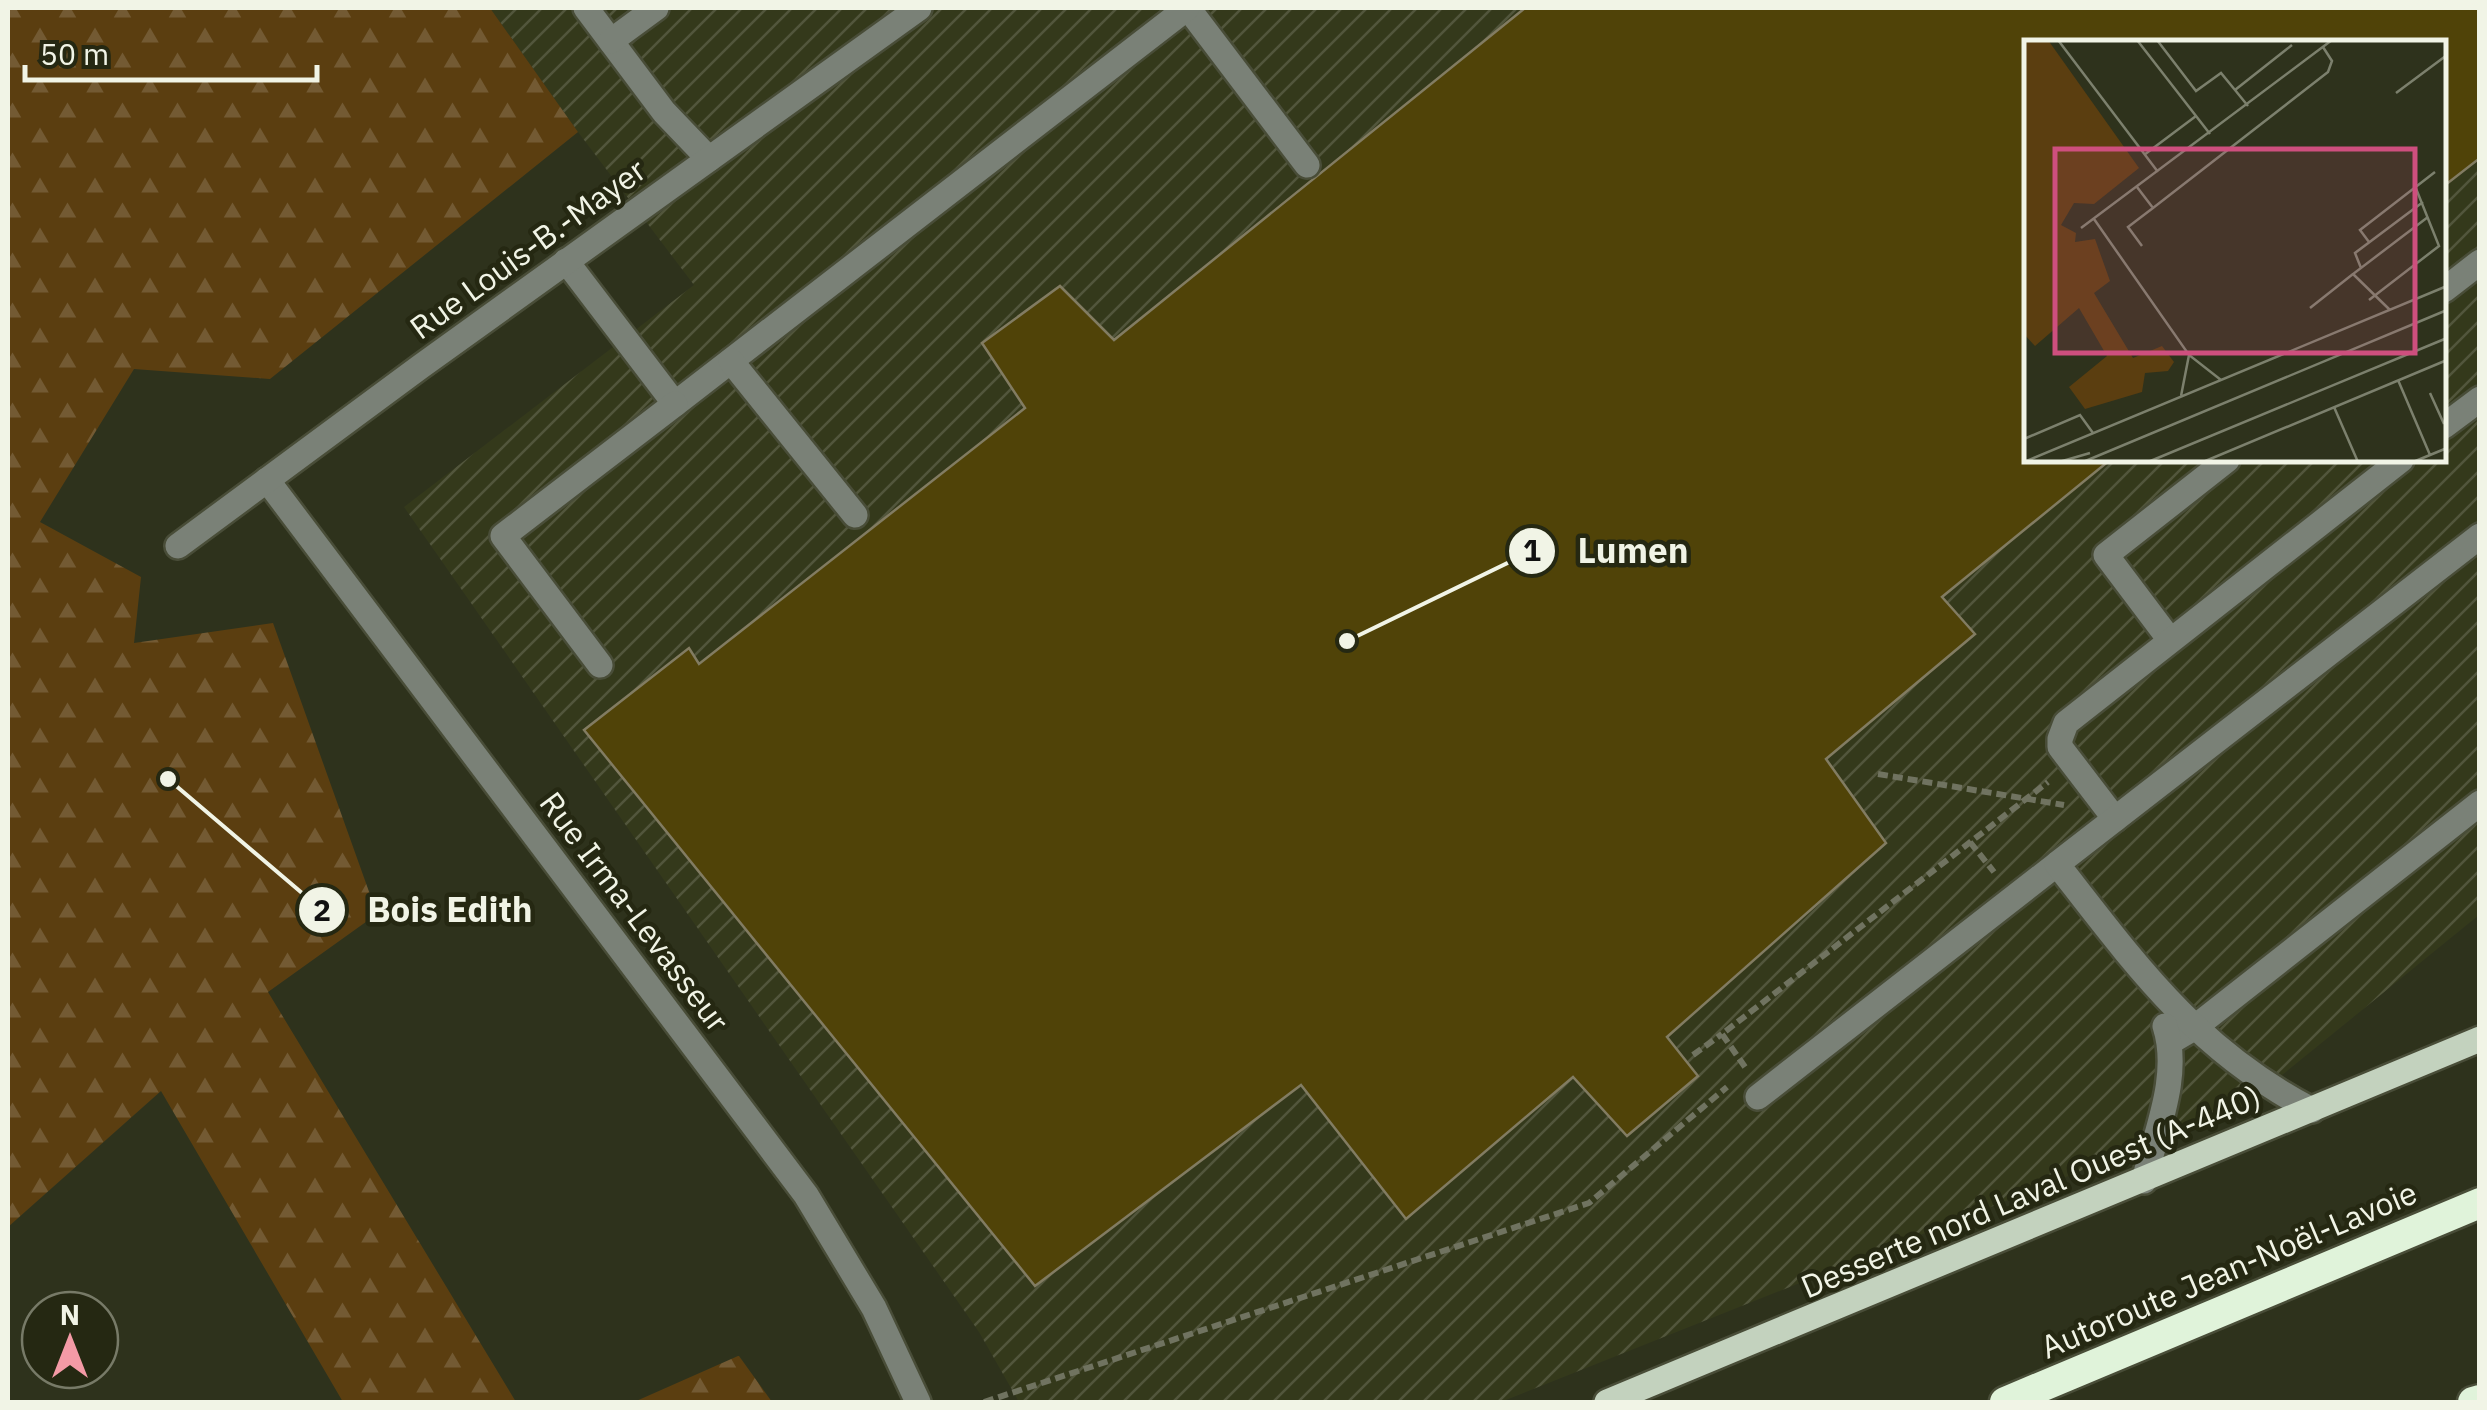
<svg xmlns="http://www.w3.org/2000/svg" width="2487" height="1410" font-family="'IBM Plex Sans',sans-serif">
  <defs>
    <pattern id="industrial-furrows" width="10" height="10" patternUnits="userSpaceOnUse" patternTransform="scale(2.5)"><rect width="10" height="10" fill="#34391b"/><path d="M-1 1l2-2M0 10L10 0M9 11l2-2" fill="none" stroke="#52563c"/></pattern>
    <pattern id="forest-firs" width="22" height="20" patternUnits="userSpaceOnUse" patternTransform="scale(2.5)"><rect width="22" height="20" fill="#5b3e10"/><path d="M5 1l3.5 6h-7zM16 11l3.5 6h-7z" fill="#735a33"/></pattern>
  </defs>
  <rect width="100%" height="100%" fill="#2e321c"/>
  <path fill="url(#industrial-furrows)" fill-rule="evenodd" d="M490,8h1989v907l-235,191 -743,296h-482l-40,-70 -575,-825 290,-222 -116,-153zM2027,42h417v418h-417z"/>
  <g fill="url(#forest-firs)">
    <path d="M8,8h482l88,124 -308,247 -136,-10 -94,153 101,55 -7,66 139,-20 104,291 -109,78 248,410h-173l-182,-311 -153,136z"/>
    <path d="M739,1356l33,46h-138l104,-46z"/>
  </g>
  <path fill="#504308" stroke="#827c62" stroke-width="2.5" d="M1525,8h955v150l-36,28v-144h-417v418h83l-168,137 33,37 -149,125 60,84 -219,194 31,39 -71,60 -54,-59 -167,142 -105,-134 -266,201 -451,-556 105,-82 10,16 326,-256 -43,-65 78,-57 54,54z"/>
  <g fill="none" stroke-linecap="round" stroke-linejoin="round">
    <defs>
      <g id="minor">
        <path d="M586,8l78,104 45,47"/>
        <path d="M1188,8l119,157"/>
        <path d="M611,41l45,-33"/>
        <path d="M566,261l109,143 512,-396"/>
        <path d="M2444,290l36,-28"/>
        <path d="M731,361l124,154"/>
        <path d="M2444,426l36,-27"/>
        <path d="M267,480l539,715 68,113 44,94"/>
        <path d="M178,546l242,-179 499,-359"/>
        <path d="M2170,640l-64,-85 121,-95"/>
        <path d="M600,665l-97,-129 172,-132"/>
        <path d="M2115,819l-55,-72v-8l6,-16 335,-263"/>
        <path d="M2170,1042l24,-14 286,-225"/>
        <path d="M1758,1097l299,-233"/>
        <path d="M2312,1110c-116,-60 -177,-146 -255,-246l423,-328"/>
        <path d="M2144,1181c12,-50 37,-105 21,-155"/>
      </g>
      <path id="major" d="M1607,1402l873,-363"/>
      <g id="highway">
        <path d="M2005,1402l475,-199"/>
        <path d="M2473,1402l7,-2"/>
      </g>
    </defs>
    <use href="#minor" stroke="#494d38" stroke-width="30"/>
    <use href="#major" stroke="#494d38" stroke-width="30"/>
    <use href="#highway" stroke="#494d38" stroke-width="35"/>
    <g stroke="#707360" stroke-width="6" stroke-dasharray="10 5" stroke-linecap="butt">
      <path d="M1878,774l186,31"/>
      <path d="M1970,842l24,30"/>
      <path d="M1693,1055l29,-21"/>
      <path d="M1745,1067l-23,-33 326,-252"/>
      <path d="M984,1402l605,-199 138,-116"/>
    </g>
    <use href="#minor" stroke="#7a8177" stroke-width="25"/>
    <use href="#major" stroke="#c3d2be" stroke-width="25"/>
    <use href="#highway" stroke="#e0f3da" stroke-width="30"/>
  </g>
  <g text-anchor="middle" stroke-width="9" stroke-linejoin="round" paint-order="stroke">
    <g font-size="32" fill="#f1f4e6" stroke="#252812">
      <text transform="translate(528 249) rotate(-36)" y="11">Rue Louis-B.-Mayer</text>
      <text transform="translate(634 912) rotate(53)" y="11">Rue Irma-Levasseur</text>
      <text transform="translate(2031 1192) rotate(-23)" y="11">Desserte nord Laval Ouest (A-440)</text>
      <text transform="translate(2229 1270) rotate(-23)" y="11">Autoroute Jean-Noël-Lavoie</text>
    </g>
  </g>
  <g transform="translate(2024 40)">
    <rect width="422" height="422" fill="#2e321c"/>
    <path d="M0,0h24l91,128 -45,36 -20,-1 -13,22 15,8 -1,9 20,-3 15,42 -16,12 39,65 29,-12 12,16 -6,9 -23,2 -3,19 -57,17 -16,-22 38,-31 -28,-48 -44,38 -11,-12z" fill="#5b3e10"/>
    <path fill="none" stroke="#7c806d" stroke-width="2.5" d="M34,0l100,132M113,0l73,94M133,0l39,51 25,-18 14,17M372,53l51,-38M224,66l-13,-16 57,-45M120,115l52,-39M113,147l16,21 175,-136 4,-11 -9,-14M70,179l95,136 32,25M57,188l251,-188M345,202l-9,-12 75,-58M118,206l-14,-19 25,-19M337,228l-6,-15 68,-51M345,260l70,-54 -24,-60M286,268l43,-34M366,270l-37,-36 75,-57M374,340l32,75M406,353l14,31M157,356l8,-41M310,367l24,55M0,399l56,-24 13,18M0,422l423,-176M35,422l31,-9M59,422l364,-152M124,422l299,-124M179,422l244,-102M389,422l34,-14"/>
    <path fill="#ce4f7e" fill-opacity="0.15" stroke="#ce4f7e" stroke-width="5" d="M31,109h360v204h-360z"/>
    <rect width="422" height="422" fill="none" stroke="#f1f4e6" stroke-width="5"/>
  </g>
  <path fill="none" stroke="#f1f4e6" stroke-width="4" d="M1347 641L1532 551M168 779L322 910"/>
  <g fill="#f1f4e6" stroke="#252812" stroke-width="4">
    <circle cx="1347" cy="641" r="10"/>
    <circle cx="168" cy="779" r="10"/>
    <circle cx="1532" cy="551" r="25"/>
    <circle cx="322" cy="910" r="25"/>
  </g>
  <g font-size="30" text-anchor="middle" font-weight="bold" fill="#111">
    <text x="1532" y="561">1</text>
    <text x="322" y="921">2</text>
  </g>
  <g font-size="35" text-anchor="middle" font-weight="bold" fill="#f1f4e6" stroke="#252812" stroke-width="9" stroke-linejoin="round" paint-order="stroke">
    <text x="1633" y="563">Lumen</text>
    <text x="450" y="922">Bois Edith</text>
  </g>
  <rect width="2487" height="1410" fill="none" stroke="#f1f4e6" stroke-width="20"/>
  <g transform="translate(70 1340)"><circle r="48" fill="#252812" stroke="#777a67" stroke-width="2.5"/>
  <path d="M0-8L18 38L0 25L-18 38Z" fill="#f49aa6"/>
  <text y="-15" font-size="28" font-weight="bold" text-anchor="middle" fill="#f1f4e6">N</text>
  </g>
  <path d="M25 65v15h292v-15" fill="none" stroke="#f1f4e6" stroke-width="5"/>
  <text x="40" y="65" font-size="30" fill="#f1f4e6" stroke="#252812" stroke-width="8" paint-order="stroke">50 m</text>
</svg>
